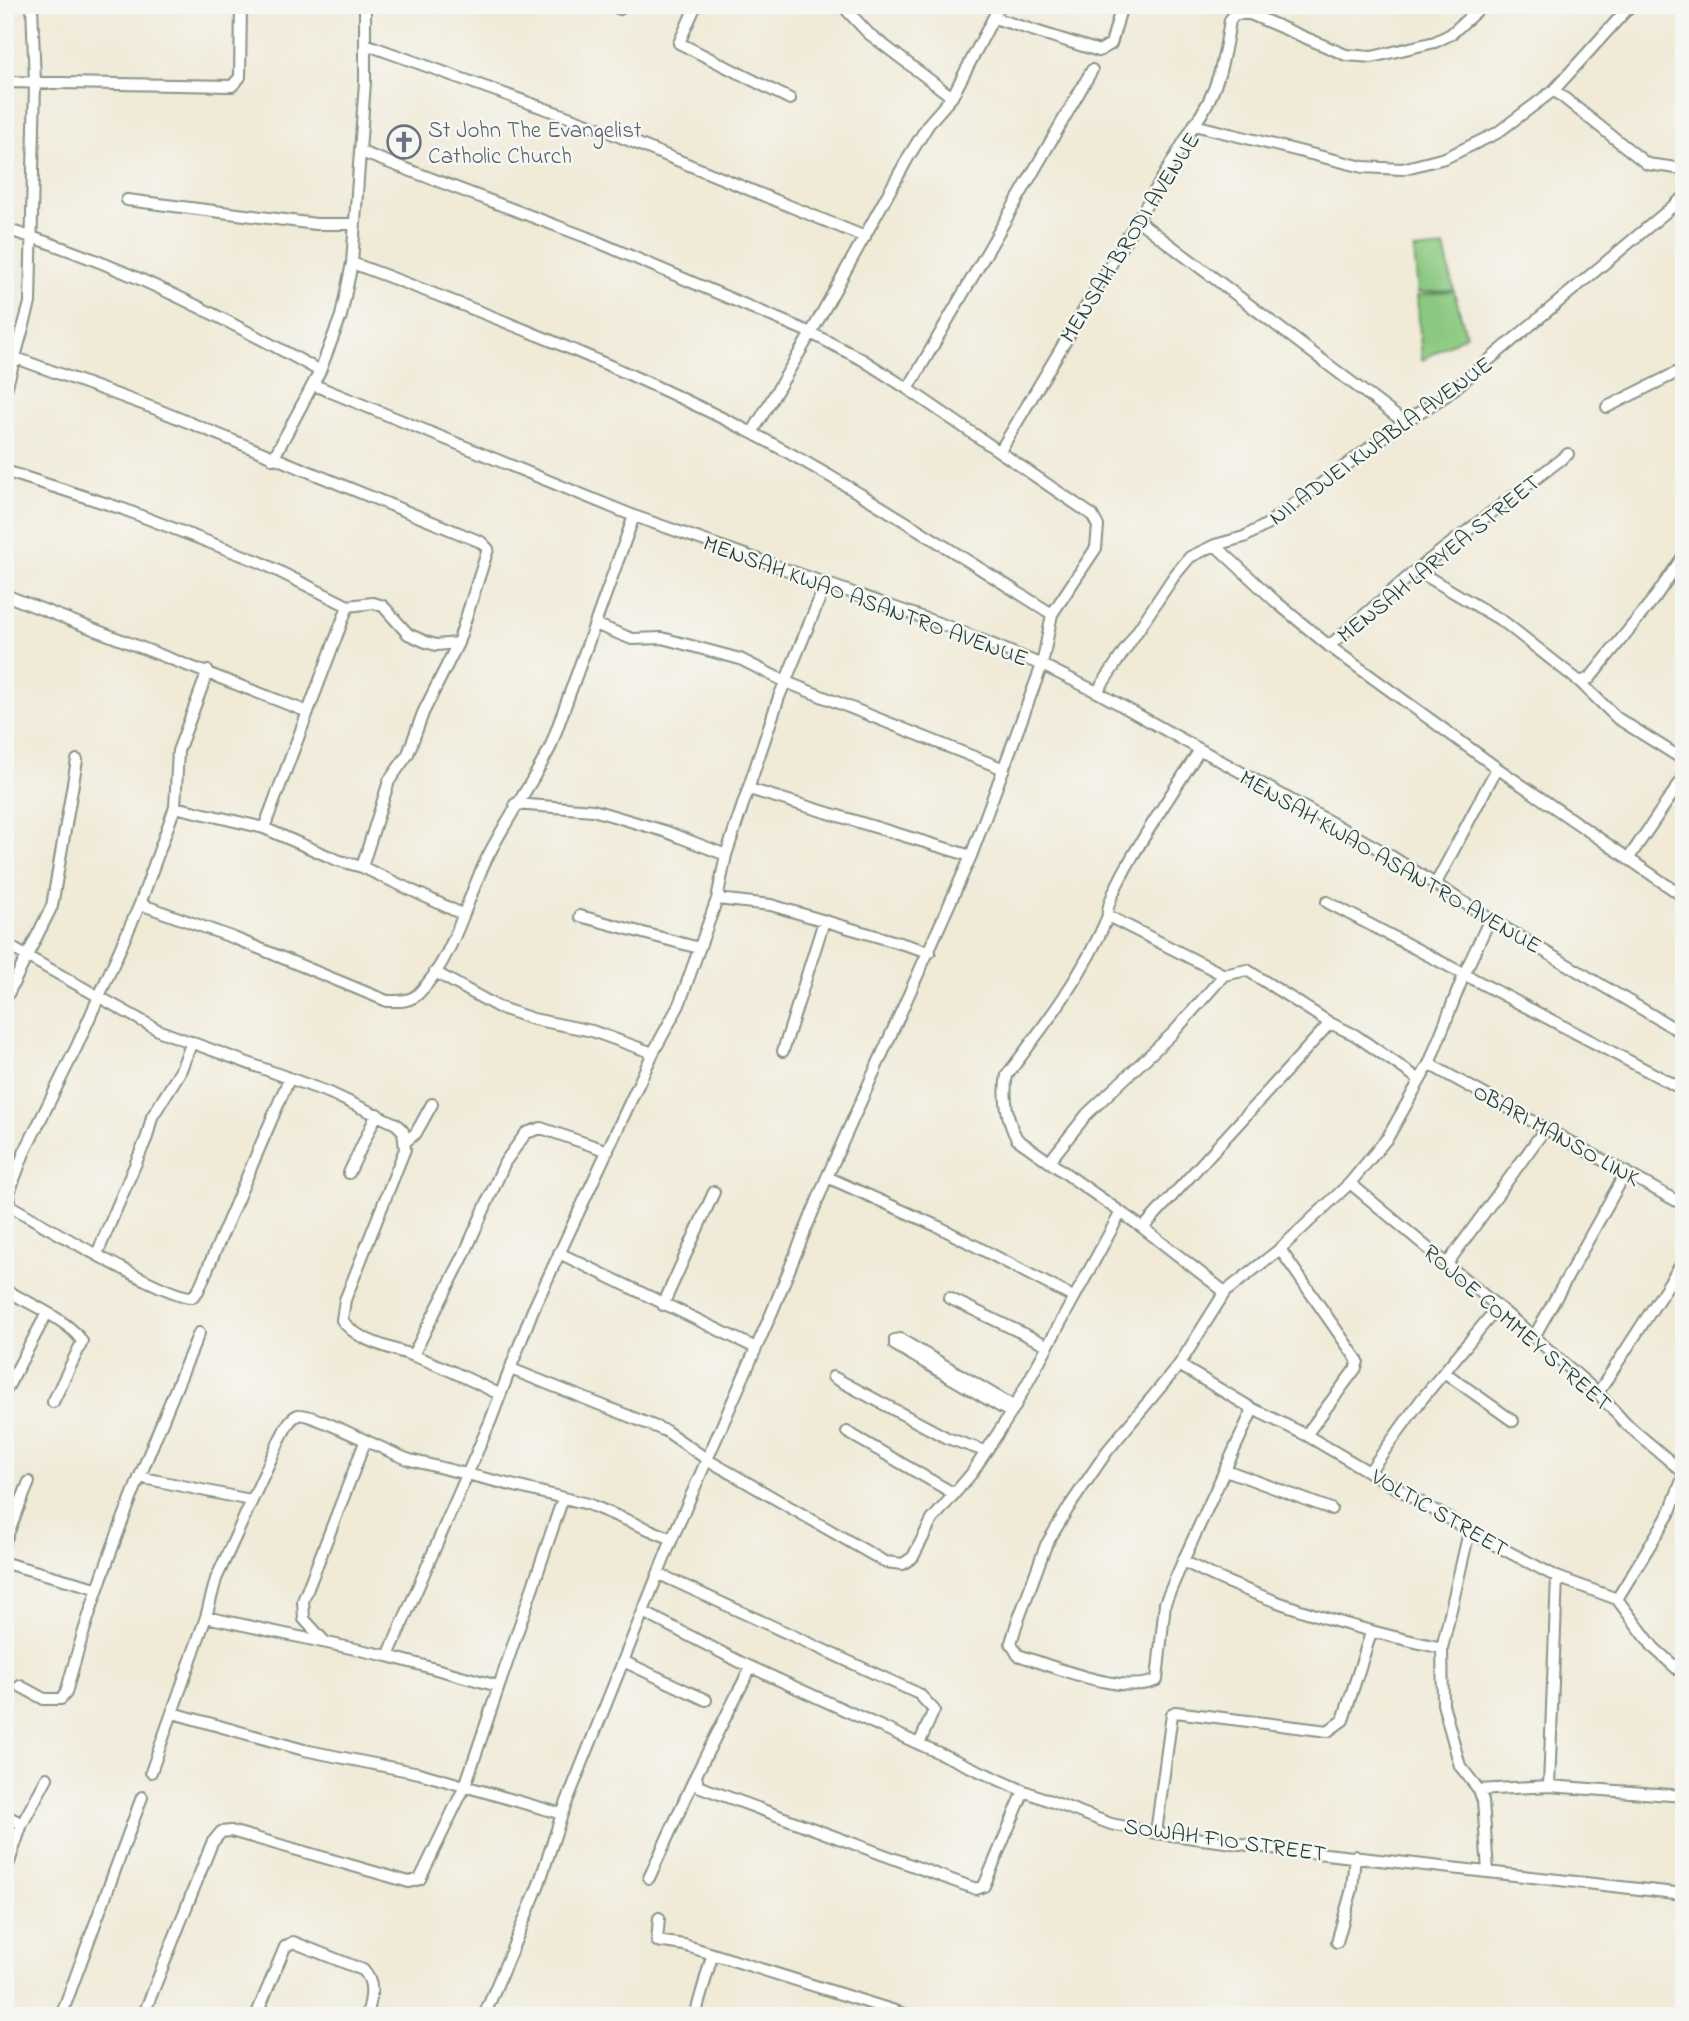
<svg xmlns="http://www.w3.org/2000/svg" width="1689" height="2021" font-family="'Indie Flower',sans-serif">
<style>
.grass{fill:#8bc980;stroke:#55835a;stroke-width:2}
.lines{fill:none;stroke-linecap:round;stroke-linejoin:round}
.street-casing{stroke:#889486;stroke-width:14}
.street{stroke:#fff;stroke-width:10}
.labels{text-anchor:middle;stroke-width:5;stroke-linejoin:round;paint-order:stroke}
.worship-label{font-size:23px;fill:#5b616d;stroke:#f6f6f2;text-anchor:start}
.street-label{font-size:23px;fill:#1f3d34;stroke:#f6f6f2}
</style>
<rect width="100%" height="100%" fill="#f6f6f2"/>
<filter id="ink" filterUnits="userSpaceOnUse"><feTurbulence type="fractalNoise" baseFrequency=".0143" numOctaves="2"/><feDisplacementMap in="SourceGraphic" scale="14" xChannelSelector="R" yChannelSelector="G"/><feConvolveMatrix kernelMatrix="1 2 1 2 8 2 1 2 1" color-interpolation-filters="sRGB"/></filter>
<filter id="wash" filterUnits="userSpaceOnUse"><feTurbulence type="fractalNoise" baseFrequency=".00686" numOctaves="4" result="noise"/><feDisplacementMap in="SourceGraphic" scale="28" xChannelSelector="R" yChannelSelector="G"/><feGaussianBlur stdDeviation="1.57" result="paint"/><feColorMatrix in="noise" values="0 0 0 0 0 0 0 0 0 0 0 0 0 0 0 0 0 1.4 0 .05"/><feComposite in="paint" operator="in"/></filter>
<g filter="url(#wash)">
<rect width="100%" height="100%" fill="#f0ead7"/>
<!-- grass -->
<path class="grass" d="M1444 247 1454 290 1418 293 1414 250Z
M1454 291 1466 335 1422 360 1417 296Z"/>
</g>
<g filter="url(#ink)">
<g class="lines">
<defs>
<path id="street" d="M612 5 620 9
M696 5 679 43 790 99
M842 5 868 33 952 97
M994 18 1099 51 1111 44 1122 5
M365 44 599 128 865 237
M5 82 232 86 240 77 241 5
M1554 90 1647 164 1684 169
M1194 125C1218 93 1224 59 1230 20L1235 14H1250L1346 55 1372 57 1435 42 1451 34 1483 5
M361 152 586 237 811 333 863 360 908 389 1092 515 1098 526 1096 548 1052 614 1042 665 971 856 827 1177 772 1312 672 1539 562 1814 538 1887 484 2016
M127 200 316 224H354
M1136 219 1404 422
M5 229C116 261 220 316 320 371
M352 263C487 313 623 367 752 433 855 487 953 552 1052 614
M5 354 156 409 481 542 488 549 458 643 423 713 408 754 389 781 362 867
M314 385 634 516 947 626 1042 665 1097 692 1386 853 1490 919 1684 1034
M908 389 1092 70
M5 393 30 303 35 83 32 5
M1607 407 1684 369
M752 433 811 333 909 156 930 122 952 97 1000 5
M1000 451 1194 125 1363 167 1402 169 1445 158 1497 133 1554 90 1631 5
M273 459 320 371 341 316 352 263 365 82V5
M5 471 123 509 260 562 348 606 373 603 383 606 408 634 426 642 436 645 458 643
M1215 545 1275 601 1329 646 1416 570 1568 454
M1416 570 1504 622 1580 682 1590 678 1656 596 1684 555
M5 595 308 712
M595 624 632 639 662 638 740 659 786 682 1004 769
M1329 646 1497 768 1684 897
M208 671 178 751 175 807 140 904 77 1046 24 1153 9 1193V1205C38 1222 167 1298 192 1297L198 1291 289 1079
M1580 682 1617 718 1684 760
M1097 692 1174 576 1190 557 1215 545 1244 537 1266 525 1404 422 1447 395 1684 197
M1199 751C1184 776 1101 895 1108 916L1224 975 1247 970 1330 1023
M749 789 971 856
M515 804 593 810 664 831 726 855
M175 807 264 828 337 860 362 867 462 914
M264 828 348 606
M1628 859 1684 777
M1435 885 1497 768
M717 899 771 905 930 952
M1327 902 1684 1090
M140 904 234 938 387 1001C398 1001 410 1002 418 994 453 960 465 903 486 860 505 821 530 787 550 748L634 516
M580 916 699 948
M1108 916C1084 974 1045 1025 1007 1075 1003 1096 1007 1121 1017 1139L1143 1228 1225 1292
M5 944 160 1031 330 1093 396 1124 403 1131 405 1149 345 1300 342 1320C358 1342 390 1347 414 1356 443 1366 471 1380 499 1394
M435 972 498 1007 533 1019 592 1031 653 1053
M5 1000 52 906 77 760
M783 1051 824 921
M1429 1064 1684 1205
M406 1141 416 1133 432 1104
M1049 1162 1087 1114 1173 1033 1224 975
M349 1173 377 1114
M827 1177 939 1227 1073 1297
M1350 1183 1534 1337 1598 1393 1625 1423 1684 1473
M1143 1228 1330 1023 1355 1035 1420 1080
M1280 1249 1358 1361 1356 1368 1306 1435
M559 1253 756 1348
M97 1254 147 1137 152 1117 180 1072 192 1042
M1447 1264 1545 1129
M5 1290C25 1301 72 1322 82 1342L53 1402
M949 1298 1047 1345
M663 1305 714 1192
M1534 1337 1626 1172
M413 1355 464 1255 505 1162 526 1133 541 1128 608 1151
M1179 1365 1253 1409 1306 1435 1482 1538 1557 1577 1617 1599 1654 1648 1684 1675
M511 1369 666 1431 708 1460 885 1562 903 1564 913 1557 932 1520 972 1473 1011 1413 1120 1214
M1444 1372 1513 1421
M833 1377 947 1438 985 1451
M5 1392 47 1313
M1598 1393 1684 1260
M1253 1409 1183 1561C1263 1603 1354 1629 1442 1648L1469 1532
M1011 1413 895 1345V1340L900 1339 1015 1407
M847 1432 953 1493
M1226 1470 1331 1509
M1369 1472 1421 1400 1497 1308
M139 1477 250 1500
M5 1541 29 1482
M1183 1561 1165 1603 1157 1680C1123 1696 1052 1666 1018 1655L1011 1643 1016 1626 1046 1545 1069 1507 1108 1450 1179 1365 1225 1292 1280 1249 1350 1183 1388 1137 1429 1064 1465 972 1490 919
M5 1563 96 1588
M659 1574 919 1694 934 1710 919 1744
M1617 1599 1669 1514 1684 1475
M643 1612 742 1663 919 1744 1024 1791 1111 1824 1156 1833 1272 1848 1684 1894
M206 1617 388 1656
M325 1642 304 1619 303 1601 365 1442
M1442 1648 1443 1704 1460 1766 1479 1790 1483 1801 1488 1871
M623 1661 706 1700
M20 1686 44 1699H61L66 1693C99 1568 150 1451 199 1333
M498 1686 388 1656 490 1422 532 1312 653 1053 679 1005 717 899 726 855 779 697 826 583
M173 1713 304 1750 419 1773 562 1814
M151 1772 206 1617 216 1579 281 1437C286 1428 289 1419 298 1415 309 1411 391 1454 410 1460L588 1504 672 1539
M696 1775 698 1786 976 1889 984 1886 1024 1791
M1549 1786 1557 1577
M1479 1790 1549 1786 1684 1796
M5 1815 22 1824 5 1874
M22 1824 47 1778
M1156 1833 1172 1714 1175 1712 1328 1731 1343 1720 1371 1633
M649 1878 696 1775 751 1667
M659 1918 657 1941 684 1945 911 2016
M1337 1942 1352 1889 1355 1856
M61 2016 142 1797
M143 2016 212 1843 221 1832 231 1831 409 1882 420 1879 465 1786 563 1498
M256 2016 285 1947 293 1942 363 1970C376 1983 371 2000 367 2016
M695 2016 712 1956"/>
</defs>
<!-- street casing -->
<use href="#street" class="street-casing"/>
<!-- street -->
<use href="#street" class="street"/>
</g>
</g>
<!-- icons -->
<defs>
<symbol id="church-ring" viewBox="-11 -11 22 22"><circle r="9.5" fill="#f6f6f2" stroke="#6b7280" stroke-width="1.5"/><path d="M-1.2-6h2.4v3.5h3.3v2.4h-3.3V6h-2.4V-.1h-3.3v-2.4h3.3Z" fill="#6b7280"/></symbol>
</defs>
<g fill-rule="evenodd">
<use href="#church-ring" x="385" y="123" width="38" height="38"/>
</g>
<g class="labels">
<!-- worship labels -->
<g class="worship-label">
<text x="428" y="137">St John The Evangelist<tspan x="428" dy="26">Catholic Church</tspan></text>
</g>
<!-- street labels -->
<g class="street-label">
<text transform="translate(1129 237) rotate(-58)" y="8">MENSAH BRODI AVENUE</text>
<text transform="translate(1380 440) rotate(-36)" y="8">NII ADJEI KWABLA AVENUE</text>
<text transform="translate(1438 558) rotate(-39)" y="8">MENSAH LARYEA STREET</text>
<text transform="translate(866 600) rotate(20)" y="8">MENSAH KWAO ASANTRO AVENUE</text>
<text transform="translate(1391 861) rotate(30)" y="8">MENSAH KWAO ASANTRO AVENUE</text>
<text transform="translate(1557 1134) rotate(29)" y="8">OBARI MANSO LINK</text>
<text transform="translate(1518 1327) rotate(41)" y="8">ROJOE COMMEY STREET</text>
<text transform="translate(1440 1512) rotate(30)" y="8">VOLTIC STREET</text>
<text transform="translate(1225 1839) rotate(8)" y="8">SOWAH FIO STREET</text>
</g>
</g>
<!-- margin -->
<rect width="1689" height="2021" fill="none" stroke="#f6f6f2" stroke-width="28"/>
</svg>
